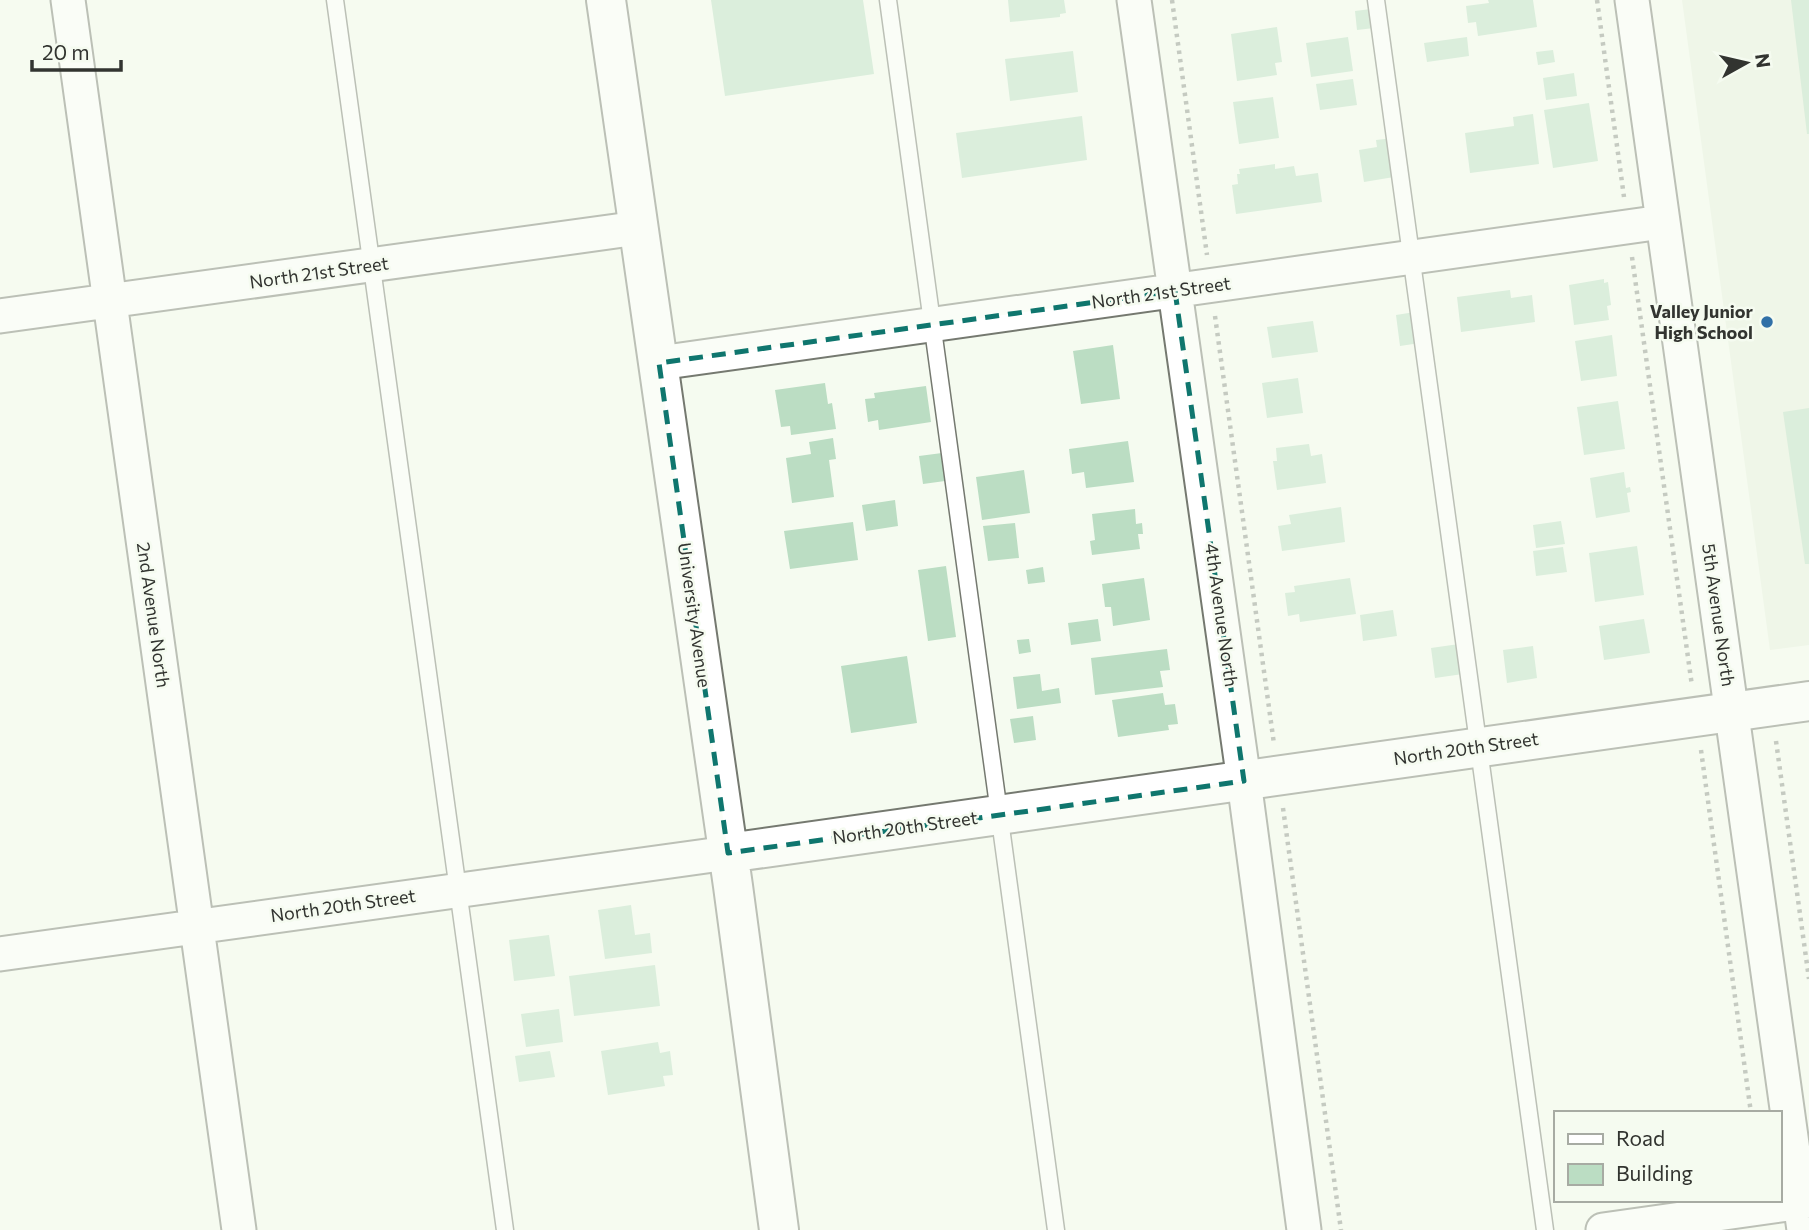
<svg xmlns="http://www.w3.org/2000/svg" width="1809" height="1230" font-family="Commissioner,sans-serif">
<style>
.built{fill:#e7efdd}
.building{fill:#bbddc3}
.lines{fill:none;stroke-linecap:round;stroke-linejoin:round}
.service-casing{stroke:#757970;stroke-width:19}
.minor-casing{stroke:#757970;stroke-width:37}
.tertiary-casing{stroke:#757970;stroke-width:42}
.path{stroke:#8b8f88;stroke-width:4.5;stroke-dasharray:3.5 5;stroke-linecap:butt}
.service{stroke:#fff;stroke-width:16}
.minor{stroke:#fff;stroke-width:33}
.tertiary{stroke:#fff;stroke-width:38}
.marked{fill:none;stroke:#0f766e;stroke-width:5;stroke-dasharray:14 9;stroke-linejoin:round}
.poi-dot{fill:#3170a7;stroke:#f5fbf0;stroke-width:2.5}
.labels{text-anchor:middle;stroke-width:5;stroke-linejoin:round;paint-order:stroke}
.street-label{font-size:18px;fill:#323430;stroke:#f5fbf0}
.poi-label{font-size:18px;font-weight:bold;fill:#323430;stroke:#f5fbf0;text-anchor:end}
</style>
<rect width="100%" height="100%" fill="#f5fbf0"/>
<!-- built -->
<path class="built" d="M1682 0H1809V645L1770 650Z"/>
<!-- building -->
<path class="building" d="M711 0H863L874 74 725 96Z
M1008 0H1064L1066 13 1060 14V17L1010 22Z
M1488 0H1533L1537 27 1478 36 1476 22 1468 23 1466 6 1489 3Z
M1791 0H1809V134H1807Z
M1371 9 1374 28 1357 30 1355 11Z
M1277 27 1282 62 1275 63 1277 75 1237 81 1231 34Z
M1348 37 1353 71 1311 77 1306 43Z
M1467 37 1469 56 1427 62 1424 43Z
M1553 50 1555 62 1538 65 1536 52Z
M1073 51 1078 92 1010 101 1005 59Z
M1574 73 1577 96 1546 100 1543 78Z
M1353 79 1357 105 1320 110 1316 84Z
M1273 97 1279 138 1239 144 1233 102Z
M1589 103 1598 161 1553 168 1544 110Z
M1533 114 1539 164 1470 173 1465 133 1514 126 1513 117Z
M1082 116 1087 160 962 178 956 133Z
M1394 138 1400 176 1364 182 1359 150 1377 147 1376 140Z
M1275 164V169L1294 166 1296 176 1318 173 1322 202 1236 214 1232 185 1238 184 1237 174H1240L1239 169Z
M1604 279V283L1608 282 1611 305 1607 306 1609 320 1574 325 1569 285Z
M1510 290 1511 298 1532 295 1535 322 1461 332 1457 297Z
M1415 312 1420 343 1400 346 1396 315Z
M1313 321 1318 352 1272 358 1267 327Z
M1612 335 1617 376 1581 381 1575 341Z
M1113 345 1120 399 1081 404 1073 351Z
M1298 378 1303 413 1267 418 1262 383Z
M825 383 828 404 832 403 836 429 791 435 790 426 781 427 775 390Z
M926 386 931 422 879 430 878 420 868 422 865 399 875 398 874 393Z
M1618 401 1625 449 1584 455 1577 407Z
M1809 408V564H1805L1783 412Z
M833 438 836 459 829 460 834 497 792 503 786 458 811 454 809 442Z
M1128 441 1134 482 1086 488 1084 472 1072 474 1069 449Z
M1309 444 1311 456 1322 454 1326 483 1277 490 1273 461H1277L1276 448Z
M942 453 945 481 923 484 919 456Z
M1024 470 1030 513 982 520 976 477Z
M1624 472 1626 488 1630 487 1631 492 1627 493 1630 512 1596 518 1590 478Z
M895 500 898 526 866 531 862 505Z
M1341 507 1345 542 1282 551 1278 526 1291 524 1289 515Z
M1135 509 1136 524 1142 523 1143 534H1138L1140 549 1092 555 1090 541 1095 540 1092 514Z
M1561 521 1565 544 1536 548 1533 525Z
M853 522 858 560 790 569 784 531Z
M1015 523 1019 558 988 561 983 526Z
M1637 546 1644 595 1595 602 1589 553Z
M1563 547 1567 572 1536 576 1533 551Z
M946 566 956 637 928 641 918 570Z
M1043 567 1045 582 1028 584 1026 570Z
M1144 578 1150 620 1113 626 1111 607H1105L1102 584Z
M1350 578 1356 614 1300 622 1299 614 1288 616 1285 593 1295 592 1294 586Z
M1393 610 1397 636 1363 641 1360 615Z
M1098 619 1101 641 1071 645 1068 623Z
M1644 619 1650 653 1604 660 1599 626Z
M1029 639 1031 652 1019 654 1017 640Z
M1459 644 1463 674 1435 678 1431 648Z
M1533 646 1537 678 1507 683 1503 650Z
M1167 649 1170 670 1160 671 1163 687 1095 695 1091 658Z
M907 656 917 723 851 733 841 666Z
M1040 674 1042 691 1059 688 1061 703 1017 709 1013 677Z
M1163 693 1165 705 1175 704 1178 724 1168 725 1169 730 1118 737 1112 700Z
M1033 716 1036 740 1014 743 1010 719Z
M631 905 635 935 650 933 652 953 605 959 598 910Z
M549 935 555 976 514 981 509 940Z
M655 965 660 1006 574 1016 569 976Z
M559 1009 563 1042 526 1047 521 1014Z
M658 1042 660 1053 670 1051 673 1075 663 1076 665 1086 608 1095 601 1051Z
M550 1051 555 1077 519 1082 515 1056Z"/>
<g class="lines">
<defs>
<path id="service" d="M335 0 505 1230
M888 0 1056 1230
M1376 0 1545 1230"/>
<path id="minor" d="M68 0 239 1230
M1134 0 1244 781 1304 1230
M1632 0 1804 1230
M0 316 638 228
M659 363 1662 222
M0 954 728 853
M1603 1230 1809 1201"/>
<path id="tertiary" d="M606 0 733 886 779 1230
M728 853 1809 701"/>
</defs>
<!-- service casing -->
<use href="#service" class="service-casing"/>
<!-- minor casing -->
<use href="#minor" class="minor-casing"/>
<!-- tertiary casing -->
<use href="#tertiary" class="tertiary-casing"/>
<!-- path -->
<path class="path" d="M1172 0 1207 255
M1597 0 1624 197
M1632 257 1692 686
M1215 316 1274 744
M1776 741 1809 979
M1701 750 1751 1113
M1283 808 1341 1230"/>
<!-- service -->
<use href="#service" class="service"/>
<!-- minor -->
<use href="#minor" class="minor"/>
<!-- tertiary -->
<use href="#tertiary" class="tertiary"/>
</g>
<!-- marked area -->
<path d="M0 0H1809V1230H0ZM1175 291 1244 781 728 853 659 363Z" fill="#f5fbf0" fill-opacity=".55" fill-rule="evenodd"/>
<path class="marked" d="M1175 291 1244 781 728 853 659 363Z"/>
<!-- markers -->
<circle class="poi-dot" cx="1767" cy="322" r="7"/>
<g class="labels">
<!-- street labels -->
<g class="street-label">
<text transform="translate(319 273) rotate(-8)" y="6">North 21st Street</text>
<text transform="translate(1161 293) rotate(-8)" y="6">North 21st Street</text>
<text transform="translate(153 615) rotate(82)" y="6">2nd Avenue North</text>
<text transform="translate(694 615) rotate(82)" y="6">University Avenue</text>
<text transform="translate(1221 615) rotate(82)" y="6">4th Avenue North</text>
<text transform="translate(1718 615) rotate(82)" y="6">5th Avenue North</text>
<text transform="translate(1466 749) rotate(-8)" y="6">North 20th Street</text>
<text transform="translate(905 828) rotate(-8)" y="6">North 20th Street</text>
<text transform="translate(343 906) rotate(-8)" y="6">North 20th Street</text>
</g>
<!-- poi labels -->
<g class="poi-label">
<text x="1753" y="318">Valley Junior<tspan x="1753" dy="21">High School</tspan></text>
</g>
</g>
<!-- legend -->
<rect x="1554" y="1111" width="228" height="91" fill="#f5fbf0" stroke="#a7aba3" stroke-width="2"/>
<rect x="1568" y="1134" width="35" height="10" fill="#ffffff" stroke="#a7aba3" stroke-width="2"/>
<text x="1616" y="1146" font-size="21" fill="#323430">Road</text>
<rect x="1568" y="1164" width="35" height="21" fill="#bbddc3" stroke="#a7aba3" stroke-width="2"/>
<text x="1616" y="1181" font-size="21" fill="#323430">Building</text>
<!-- north arrow -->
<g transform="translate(1746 63) rotate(82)" stroke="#f5fbf0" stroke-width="5" paint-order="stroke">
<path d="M0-5L12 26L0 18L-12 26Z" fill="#323430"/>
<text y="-10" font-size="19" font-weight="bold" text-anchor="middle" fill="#323430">N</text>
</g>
<!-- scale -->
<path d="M32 60v10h89v-10" fill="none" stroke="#323430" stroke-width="3.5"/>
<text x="42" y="60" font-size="21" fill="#323430" stroke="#f5fbf0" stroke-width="5" paint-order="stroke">20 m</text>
</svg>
